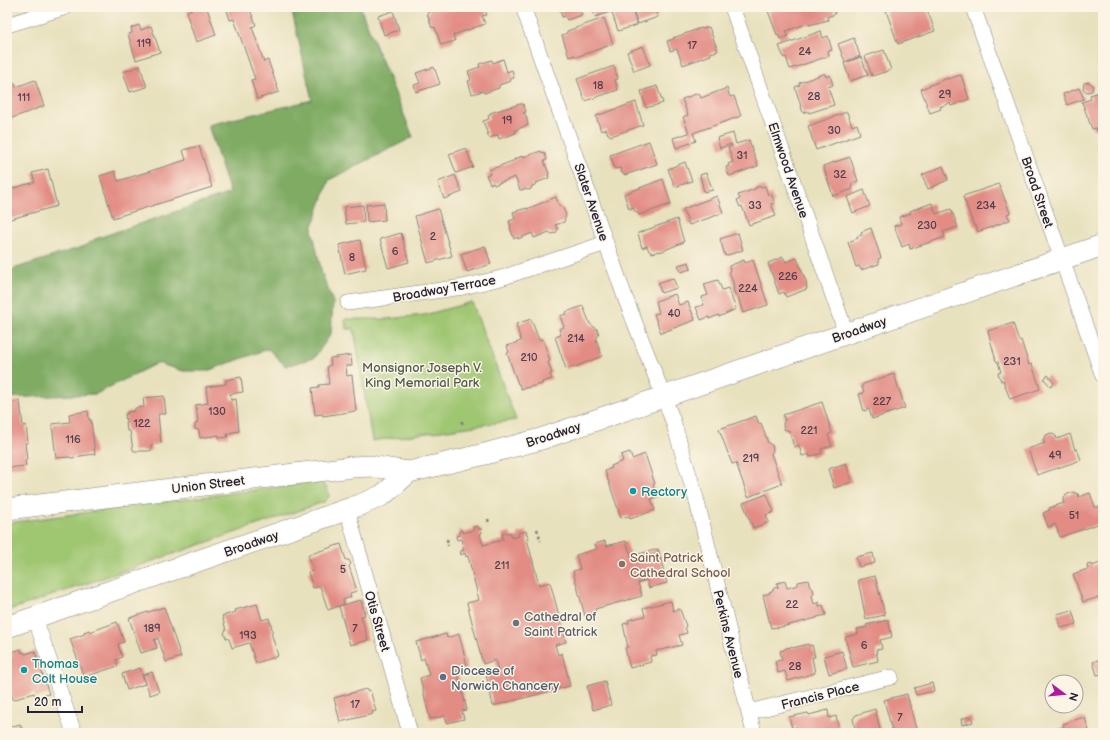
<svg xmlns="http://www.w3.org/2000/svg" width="1110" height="740" font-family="'Balsamiq Sans',sans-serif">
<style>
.green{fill:#9fc671;stroke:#607456}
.forest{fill:#7fab63;stroke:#50664f}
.building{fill:#e28c84}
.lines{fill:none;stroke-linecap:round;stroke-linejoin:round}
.street-casing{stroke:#85827c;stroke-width:16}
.secondary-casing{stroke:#85827c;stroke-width:22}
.path{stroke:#85827c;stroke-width:2.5;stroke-dasharray:3 3;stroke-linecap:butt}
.street{stroke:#fff;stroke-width:15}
.secondary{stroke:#fff;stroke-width:21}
.culture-dot{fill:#0f9aa8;stroke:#fcf5e5;stroke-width:1.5}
.education-dot{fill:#8d6e63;stroke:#fcf5e5;stroke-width:1.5}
.worship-dot{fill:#6b7280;stroke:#fcf5e5;stroke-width:1.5}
.service-dot{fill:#5c6f8a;stroke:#fcf5e5;stroke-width:1.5}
.labels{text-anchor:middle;stroke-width:3;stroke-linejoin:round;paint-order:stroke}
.number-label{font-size:11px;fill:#523c4d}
.street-label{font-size:13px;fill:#22223b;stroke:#fcf5e5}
.park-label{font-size:13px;fill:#4e5b4e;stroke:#fcf5e5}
.culture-label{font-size:13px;fill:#0d838f;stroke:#fcf5e5;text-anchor:start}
.education-label{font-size:13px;fill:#785e54;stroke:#fcf5e5;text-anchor:start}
.worship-label{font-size:13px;fill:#5b616d;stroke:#fcf5e5;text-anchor:start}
.service-label{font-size:13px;fill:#4e5e75;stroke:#fcf5e5;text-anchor:start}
</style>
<rect width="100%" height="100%" fill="#fcf5e5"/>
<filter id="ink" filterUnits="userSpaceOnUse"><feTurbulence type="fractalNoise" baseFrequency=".025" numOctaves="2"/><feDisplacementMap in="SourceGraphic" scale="8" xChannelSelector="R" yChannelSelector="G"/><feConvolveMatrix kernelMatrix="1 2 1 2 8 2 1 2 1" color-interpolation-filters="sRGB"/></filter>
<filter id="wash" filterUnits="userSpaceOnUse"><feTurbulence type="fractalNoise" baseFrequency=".012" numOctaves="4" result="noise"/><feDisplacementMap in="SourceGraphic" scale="16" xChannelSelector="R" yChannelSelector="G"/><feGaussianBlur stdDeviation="0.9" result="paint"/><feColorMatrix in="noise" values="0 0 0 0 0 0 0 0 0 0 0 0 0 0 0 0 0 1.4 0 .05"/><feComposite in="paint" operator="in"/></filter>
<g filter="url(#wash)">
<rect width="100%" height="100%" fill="#e8e1be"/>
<!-- green -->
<path class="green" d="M472 302 516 420 372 441 354 329H346L345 319H386L424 315Z
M315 482C324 482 329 488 329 497L324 502 7 611V523Z"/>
<!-- forest -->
<path class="forest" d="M291 7H360L413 137 329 180 312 229 322 274 333 302 331 334 314 358 285 366 268 349 207 371H183L157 363 96 394 7 398V271L85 246 95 239 230 193 208 125 312 100Z"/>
<g id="blocks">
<!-- building -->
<path class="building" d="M197 7 207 8 216 35 196 42 187 15 188 14 187 11Z
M226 7H249L256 25 252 27 264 62 268 60 279 92 257 99 251 80 255 79 234 19 230 20Z
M435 7H484L487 15 482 16 485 24 453 35 455 41 441 45 435 27 432 28 427 13 429 12 428 9Z
M559 7H583L584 9 580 10 582 15 567 20 565 16 562 17Z
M591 7H612L614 11 595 17Z
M629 7H631L637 25 618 31 612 13Z
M632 7H654L658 17 638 24Z
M781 7H834L835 14 827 17 828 20 809 25V23L786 31 788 36 780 39 778 34 777 35 768 11Z
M898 7H926L935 31 898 44 886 11Z
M393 11 399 30 384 35 378 16Z
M604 18 613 44 576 57 575 55 569 57 562 35 567 33V31Z
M139 25 141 30 151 26 160 52 136 60 128 34 132 33 131 28Z
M709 27 718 51 710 53 711 55 683 65 677 49 670 51 667 41 674 39 673 38 701 28 702 29Z
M821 31 823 38 828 36 832 50 828 51 829 56 790 69 786 57 784 58 779 46Z
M854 38 860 56 845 62 838 44Z
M643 46 650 65 634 71 627 52Z
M884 50 891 70 872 76 865 56Z
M861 57 868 75 850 81 844 63Z
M503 59 507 72 512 70 514 78 510 79 511 81 499 85V88L484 93 483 91 472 94 468 81 471 80 468 71 480 67 479 64 492 60 493 63Z
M140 66 147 87 130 92 123 72Z
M614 66 618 79 615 80 618 90 585 101 577 79Z
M434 67 440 84 416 92 414 85 420 83 416 73Z
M823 74H825L826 77 830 75 833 85 828 87 834 105 809 113 808 111 803 113 795 87 800 85 799 83Z
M961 75 969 99 951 106 950 103 940 107 941 109 930 113 921 89 948 78V79Z
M35 80 44 106 7 120V86L15 83 16 87Z
M1089 82 1093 85 1092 91 1087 92 1083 89 1084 83Z
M657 86 663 103 646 108 641 91Z
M727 88 730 97 734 96 741 116 693 133 696 141 676 148 673 138 689 133 683 117 688 115 682 99 699 93 701 98Z
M1079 88 1084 99 1067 105 1063 94Z
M1103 91V147L1096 128 1092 129 1082 102 1091 99 1090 95Z
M636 102 643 125 611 136 608 134 606 129 601 131 596 116Z
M520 104H523L526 112 523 113 526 115 528 125 515 130 516 133 499 139 498 135 489 138 483 121 489 119 488 116 490 115V113Z
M847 112 852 126 857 124 860 134 816 150 808 126Z
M733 133 736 144 749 140 758 166 729 176 726 167 729 166 728 164 733 162 728 147 732 146 731 144 720 148 717 138Z
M649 141 657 164 625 175 622 173 620 168 615 169 610 155Z
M199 146 212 187 113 218 100 176 115 171 118 181 186 160 183 150Z
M466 148 473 167 456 173 449 154Z
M541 151 542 153 544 152 547 160 544 161 549 174 548 175 549 178 536 183 537 184 532 186 531 189 528 190 525 189 520 190 515 177 494 185 493 183 490 184 486 175 490 174 489 170 510 162 515 160 514 159 523 156V157Z
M850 157 858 181 851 184 853 189 833 196 823 166Z
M685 162 692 181 675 187 668 169Z
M943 166 948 180 928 189 922 175Z
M48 169 57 206 7 220V190L35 182 32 173Z
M706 173 713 190 704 192 700 175Z
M455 175 462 192 444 199 438 182Z
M663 179 671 204 639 215 638 213 635 212 633 207 629 209 624 194Z
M999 184 1010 213 1007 214 1010 220 978 232 976 226H974L963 196Z
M761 186V187L765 186 768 195 771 194 775 203 771 204 776 216 749 225 742 206 740 207 737 200 740 199 738 195 755 189V188Z
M864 190 870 206 853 213 847 197Z
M717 196 723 213 689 225 683 209Z
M556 197 558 204 563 208 566 215 564 222 555 225 558 229 556 233 552 234 549 232 534 238 532 233 518 239V237L514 239 510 227H511L509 221 515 219 513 212 527 208V209Z
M384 203 385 220 367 222 366 205Z
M932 203 936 214 951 209 958 227 943 232 945 237 910 249 909 244 902 247 894 226 901 224 899 217 911 213 910 211Z
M363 205 364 222 346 224 344 207Z
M438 209 452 256 428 263 415 216Z
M677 219 684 242 660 252V251L652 253 649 251 647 246 642 248 638 233Z
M871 228 881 258 878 259 879 264 861 270 859 266 856 267 848 242 858 238 857 236 862 235 861 232Z
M401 233 409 262 388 268 380 239Z
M738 233 743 250 725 256 720 239Z
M360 240 366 269 345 274 339 245Z
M485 246 491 264 467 272 461 254Z
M783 257 786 262 797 258 807 284H806L807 289 786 297 784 292 779 294 768 263Z
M744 260 745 263 753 260 768 305 743 313 738 297 735 294 733 289 734 286 729 271 730 270 729 266Z
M689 262 691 269 681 272 678 265Z
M673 278 677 288 661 293 658 283Z
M718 280 722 290 728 288 736 309 719 317V315L709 319V317L701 320 696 307 704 305 702 297 708 295 704 284Z
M675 294 679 305 688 302 695 320 661 333 654 314 659 313 656 301Z
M583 306 590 324 597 329 599 334 596 339 602 356 575 367V366L566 369 555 337 561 335 559 329 564 327 560 316 566 314V312Z
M531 319 539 340 543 339 550 361 548 362 552 373 550 374 552 379 542 382V384L521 389 519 384H518L507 353 509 352 507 346 521 341 516 324Z
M1013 323 1019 341 1021 340 1029 365 1032 364 1040 389 1010 399 1003 380 1001 381 998 373 1001 372 998 362 996 361 988 331Z
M351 355 352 366H346L347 376 352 375 356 411 323 416 322 414 315 415 312 388 319 387V385L329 384 327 366 331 365 330 358Z
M894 374 905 408 872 419 869 409 864 411 859 394 864 393 862 386 863 384Z
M1048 375 1054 383 1051 387 1044 379Z
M241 377 243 392 230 394 231 400 236 399 239 431 229 433V434H227L228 437 219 438V435L200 438 199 430 195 429V424L198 422 196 405 208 403 206 387 226 384V380Z
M164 396 166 414H158L161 443 151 445 152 450 148 451H134L133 450 130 431H127L125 414H127V412L135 411V408L144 407 143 398Z
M20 401 23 426 26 425 28 443H25L27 460H25L26 466 7 468V427H11L10 420H7V403Z
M822 402 832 433 828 435 832 446 821 449 822 453 810 457 809 454 802 456 799 445 794 447 789 431 784 429 783 424 785 420 783 415Z
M88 411 89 420H91L95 454 80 456V457L71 458 70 457 56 458 52 424 70 422 69 414Z
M756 416 759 424 761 423 768 443 772 445 773 450 771 454 782 484 748 497 736 463 732 464 719 429Z
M1051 433 1056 436 1057 439 1070 434 1075 450 1077 449 1081 460 1037 475 1028 449 1045 443 1043 440 1046 435Z
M630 452 632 459 645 454 655 484 653 485 657 497 651 499 655 510 630 519 629 516 621 518 605 471 612 468 611 466 623 461 621 455Z
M846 463 852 482 834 488 828 469Z
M1073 492 1078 494 1079 497 1090 493 1095 507H1100L1103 512V518L1100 521 1101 523 1060 537 1055 524 1048 527 1043 513 1050 510 1049 508 1064 503 1063 500 1066 495Z
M767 494 774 512 766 515 769 522 753 528 743 503Z
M478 526 479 529H481L482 533 480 534 483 545 503 540 502 534 510 532 512 538 519 536 518 533 526 531 529 539H527L539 585 550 582 566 642 555 645 558 655 562 653 570 686 493 706 486 674 498 670 495 660 483 664 467 603 479 600 468 556 466 557 465 553 461 555 460 551 464 550 461 539 457 540 456 536 460 535 459 531 462 530 463 533 474 530 473 527Z
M605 541 606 546 626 541 631 556 658 549 667 583 649 588 647 580 638 583 642 596 595 609 596 613 585 616 573 571 580 569 576 555 597 549 595 544Z
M341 544 346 560H349L351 564 349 566 357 591 350 593 351 597 343 600 344 604 328 610 320 586 313 588 308 572 314 570 308 555Z
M873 553 875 563 859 567 856 557Z
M1103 562V596L1083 602 1073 574 1088 569 1087 565 1092 564V566Z
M875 576 885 615 866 619 858 580Z
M808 580 810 587 813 589 814 593 812 596 814 604 819 602V606L823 605 826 615 817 617V618L777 628V627L771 628 763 595 770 593 769 592 772 591 774 588 777 587 778 589 777 583 785 581 787 588 798 585V582Z
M361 600 365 615 361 616 368 640 350 645 339 606Z
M671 601 673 611 680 609 686 626 685 627 687 633 679 635 682 645 656 651 657 655 650 656 651 662 630 668 625 648 628 647 623 624 629 623 628 620 645 616 643 608Z
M257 604 262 620 269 618 273 632H271L278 656 256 663 249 643 232 648 229 639 226 638 224 633 226 630 222 616 236 612 235 610Z
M164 607 181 657 166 662 158 638 154 640 157 648 141 653 129 618Z
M1072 610 1076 624 1061 628 1057 614Z
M888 620 892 637 880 640 882 649 876 650 878 661 853 667 845 637 858 634 857 629 867 627 866 625Z
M117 622 124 642 118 644 122 657 116 660 118 666 84 677 70 639 85 634 84 632 89 630 90 632Z
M446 634 447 638 459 634 468 669 457 671 467 710 462 711 464 719 447 723 445 716 430 719 420 678 429 675 424 658 421 660 416 642Z
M808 644 809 646 812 645 815 657H812L815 673 788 681 785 671 778 673 775 661 782 660 780 651 784 650 786 648 791 647 793 648Z
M21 649 22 653 24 652 25 654 35 651 49 694 36 698 34 693 13 700 7 680V660L11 659 10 657 13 656 11 652Z
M842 651 847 669 829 674 824 656Z
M1103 658V674L1097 675 1093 662Z
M140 668 145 684 127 690 122 674Z
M152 672 159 692 150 695 143 675Z
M605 681 611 705 593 710 587 686Z
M932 683 934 691 916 695 914 688Z
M366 689 367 691 370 690 376 711 372 712 373 714 340 722 334 698Z
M907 694 917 733H893L884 700Z
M875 709 881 733H856L853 719 856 715Z
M828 710 829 718 836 716 840 733H799L797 727 792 728 789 717 808 713 809 715Z
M971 716 973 722 962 725 961 719Z
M1081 718H1085L1089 731 1085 732V733H1054L1053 731 1064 727 1063 724Z
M20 724 23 733H7V728Z"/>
</g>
</g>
<g filter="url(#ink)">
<use href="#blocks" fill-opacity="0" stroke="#85827c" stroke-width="1"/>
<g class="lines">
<defs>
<path id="street" d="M523 7 626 300 673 421 696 498 754 733
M732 7 846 333
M973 7 1103 376
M7 25 66 7
M348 303 463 287 501 278 606 243
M347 510 410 733
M35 618 74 733
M749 712 891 677"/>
<path id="secondary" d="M7 509 352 467 371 466 409 472
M7 627 360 505 381 496 390 489 409 472 485 454 541 439 1103 245"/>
</defs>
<!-- street casing -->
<use href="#street" class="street-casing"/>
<!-- secondary casing -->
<use href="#secondary" class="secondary-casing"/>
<!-- path -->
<path class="path" d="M462 421 463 426
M488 519 489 525
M537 529 541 541
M447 539 448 546"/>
<!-- street -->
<use href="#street" class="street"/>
<!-- secondary -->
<use href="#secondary" class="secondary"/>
</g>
</g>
<!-- markers -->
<g class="culture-dot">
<circle cx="633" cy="491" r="4"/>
<circle cx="24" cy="670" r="4"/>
</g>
<circle class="education-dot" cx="622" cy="564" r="4"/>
<circle class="worship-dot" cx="516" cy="623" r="4"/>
<circle class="service-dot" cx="443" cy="677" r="4"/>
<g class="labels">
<!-- number labels -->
<g class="number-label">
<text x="144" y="47">119</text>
<text x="692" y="49">17</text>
<text x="805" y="55">24</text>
<text x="598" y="89">18</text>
<text x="945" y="98">29</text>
<text x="814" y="100">28</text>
<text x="24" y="101">111</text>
<text x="507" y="124">19</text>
<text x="834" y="134">30</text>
<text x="742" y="159">31</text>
<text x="840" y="178">32</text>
<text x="755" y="209">33</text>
<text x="986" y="209">234</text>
<text x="927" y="229">230</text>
<text x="433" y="240">2</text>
<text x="395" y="255">6</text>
<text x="352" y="261">8</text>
<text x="788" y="280">226</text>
<text x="748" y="292">224</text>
<text x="674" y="317">40</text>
<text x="576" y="342">214</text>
<text x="529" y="361">210</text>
<text x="1012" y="365">231</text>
<text x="882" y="405">227</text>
<text x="217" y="415">130</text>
<text x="142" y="427">122</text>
<text x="809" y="434">221</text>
<text x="73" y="443">116</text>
<text x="1055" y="459">49</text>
<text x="751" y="462">219</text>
<text x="1074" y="519">51</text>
<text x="502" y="569">211</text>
<text x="343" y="573">5</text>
<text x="792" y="608">22</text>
<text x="152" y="632">189</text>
<text x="355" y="632">7</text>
<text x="248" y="639">193</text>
<text x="864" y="649">6</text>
<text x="795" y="670">28</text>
<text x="355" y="708">17</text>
<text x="900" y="721">7</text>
</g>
<!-- street labels -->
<g class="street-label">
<text transform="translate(789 170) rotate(71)" y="5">Elmwood Avenue</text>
<text transform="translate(1038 192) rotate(71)" y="5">Broad Street</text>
<text transform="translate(592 202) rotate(71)" y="5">Slater Avenue</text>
<text transform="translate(444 288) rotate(-10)" y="5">Broadway Terrace</text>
<text transform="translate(859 329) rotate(-19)" y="5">Broadway</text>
<text transform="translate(553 434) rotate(-18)" y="5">Broadway</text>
<text transform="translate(208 484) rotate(-7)" y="5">Union Street</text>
<text transform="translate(251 543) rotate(-19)" y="5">Broadway</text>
<text transform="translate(378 621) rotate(74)" y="5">Otis Street</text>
<text transform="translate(729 634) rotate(76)" y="5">Perkins Avenue</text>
<text transform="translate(820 695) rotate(-14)" y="5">Francis Place</text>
</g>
<!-- park labels -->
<g class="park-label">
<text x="422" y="372">Monsignor Joseph V.<tspan x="422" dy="15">King Memorial Park</tspan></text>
</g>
<!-- culture labels -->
<g class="culture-label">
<text x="641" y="496">Rectory</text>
<text x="32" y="668">Thomas<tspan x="32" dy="15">Colt House</tspan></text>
</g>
<!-- education labels -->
<g class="education-label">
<text x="630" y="562">Saint Patrick<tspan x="630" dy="15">Cathedral School</tspan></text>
</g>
<!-- worship labels -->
<g class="worship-label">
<text x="524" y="621">Cathedral of<tspan x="524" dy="15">Saint Patrick</tspan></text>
</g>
<!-- service labels -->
<g class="service-label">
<text x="451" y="675">Diocese of<tspan x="451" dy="15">Norwich Chancery</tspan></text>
</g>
</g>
<!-- margin -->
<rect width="1110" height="740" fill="none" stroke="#fcf5e5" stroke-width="24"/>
<!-- north arrow -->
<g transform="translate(1064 694) rotate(106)"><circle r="19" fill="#fcf5e5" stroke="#a5a1a1"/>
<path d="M0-3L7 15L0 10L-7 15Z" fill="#b5179e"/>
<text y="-6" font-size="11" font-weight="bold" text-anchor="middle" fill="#22223b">N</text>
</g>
<!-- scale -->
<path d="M28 706v6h54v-6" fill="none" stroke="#22223b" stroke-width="2"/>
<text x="34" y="706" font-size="12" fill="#22223b" stroke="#fcf5e5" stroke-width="3" paint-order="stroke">20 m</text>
</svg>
